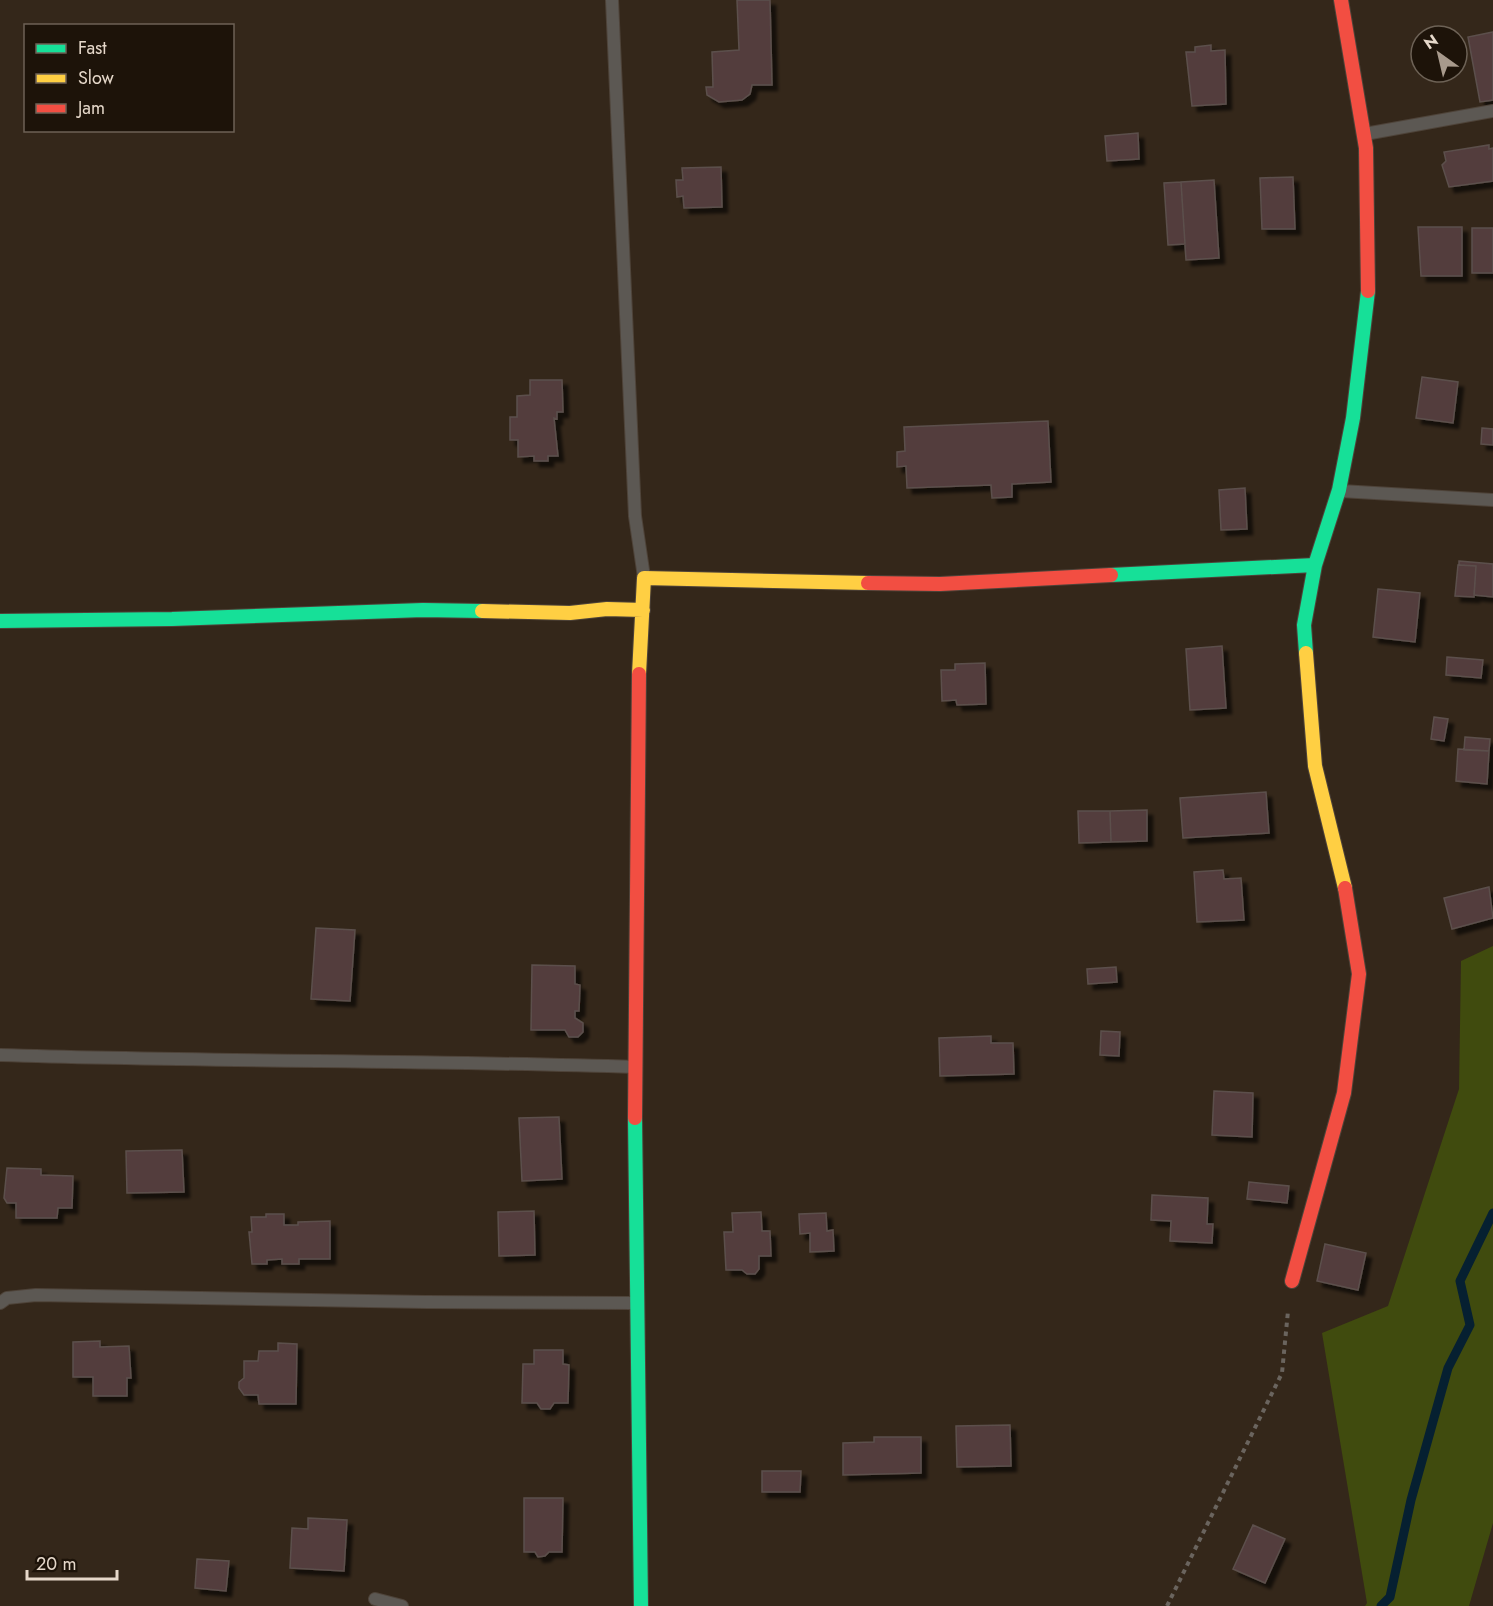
<svg xmlns="http://www.w3.org/2000/svg" width="1493" height="1606" font-family="Jost,sans-serif">
<style>
.green{fill:#404b0e}
.lines{fill:none;stroke-linecap:round;stroke-linejoin:round}
.stream{stroke:#062031;stroke-width:9}
.building{fill:#533c3e;stroke:#5c504c;stroke-width:1.5;filter:url(#shadow)}
.lane-casing{stroke:#4e4339;stroke-width:14}
.fast-casing{stroke:#4e4339;stroke-width:16}
.slow-casing{stroke:#4e4339;stroke-width:16}
.jam-casing{stroke:#4e4339;stroke-width:16}
.path{stroke:#6a645e;stroke-width:4;stroke-dasharray:4.5 4.5;stroke-linecap:butt}
.lane{stroke:#5c5853;stroke-width:12}
.fast{stroke:#16e098;stroke-width:14}
.slow{stroke:#ffcf43;stroke-width:14}
.jam{stroke:#f24e42;stroke-width:14}
</style>
<defs>
<filter id="shadow"><feDropShadow dx="5.5" dy="5.5" stdDeviation="1.5" flood-color="#0009"/></filter>
</defs>
<rect width="100%" height="100%" fill="#34271a"/>
<!-- green -->
<path class="green" d="M1493 946V1523L1469 1606H1365L1367 1603 1322 1333 1388 1306 1459 1089 1461 961Z"/>
<g class="lines">
<!-- stream -->
<path class="stream" d="M1381 1606 1390 1597 1411 1500 1448 1368 1470 1325 1460 1281 1493 1213"/>
</g>
<!-- building -->
<path class="building" d="M737 0H770L772 85H752L750 94 742 100 719 102 707 95 706 87H713L712 52 739 50Z
M1493 32V100L1480 102 1468 37Z
M1211 45V51L1225 50 1226 104 1192 106 1186 52H1195V47Z
M1138 133 1139 159 1107 161 1105 136Z
M1489 145V149L1493 148V181L1449 187 1442 165 1446 161 1444 152Z
M721 167 722 207 684 208 683 196 677 197 676 180H683L682 168Z
M1293 177 1295 229H1262L1260 178Z
M1214 180 1219 258 1186 260 1181 182Z
M1181 182 1185 244 1168 245 1164 183Z
M1418 227H1462V276H1421Z
M1472 228H1493V273H1472Z
M1422 377 1458 382 1453 423 1416 418Z
M530 380H562L563 412H557V419L554 418 558 456H548V461H534V456L518 457V440H510V417H517V396L530 395Z
M1048 421 1051 482 1012 484V497L992 498 991 485 907 488 906 466 897 467V452L905 451 904 427Z
M1482 428 1493 429V445L1481 444Z
M1245 488 1247 529 1221 530 1219 490Z
M1459 561 1493 564V597L1474 595 1476 566 1459 565Z
M1458 565 1476 566 1474 597 1455 596Z
M1378 589 1420 593 1415 642 1373 637Z
M1222 646 1226 708 1190 710 1186 649Z
M1447 657 1483 660 1481 678 1446 675Z
M985 663 986 704 957 705 956 700 942 701 941 670H955V664Z
M1434 717 1448 719 1444 741 1431 739Z
M1465 737 1490 739 1489 751 1464 750Z
M1458 749 1489 751 1487 784 1456 781Z
M1266 792 1269 833 1183 838 1180 798Z
M1147 810V841L1111 842 1110 811Z
M1078 811H1110L1111 842 1079 843Z
M1223 870 1224 879 1241 878 1244 920 1197 922 1194 872Z
M1489 887 1493 918 1452 929 1444 898Z
M316 928 355 930 350 1001 311 999Z
M532 965 575 966V984L580 985 579 1011H575V1018L583 1023V1032L578 1037H569L565 1030H531Z
M1116 967 1117 982 1088 984 1087 969Z
M1101 1031 1120 1032 1119 1056 1100 1055Z
M991 1036V1043H1013L1014 1074 940 1076 939 1038Z
M1214 1091 1253 1093 1252 1137 1212 1135Z
M559 1117 562 1179 522 1181 519 1118Z
M182 1150 184 1192 127 1193 126 1151Z
M7 1168 41 1169V1175L73 1176 72 1208H58L57 1218H16V1203H7L4 1198Z
M1249 1182 1289 1186 1287 1203 1247 1199Z
M1152 1195 1208 1198 1207 1224H1213L1212 1243 1170 1241 1171 1221 1151 1220Z
M534 1211 535 1255 499 1256 498 1212Z
M761 1212 762 1231H770L771 1256H759V1269L755 1274H747L742 1270H726L724 1232H733L732 1213Z
M826 1213 827 1231 833 1230 834 1251 810 1252V1233L800 1234 799 1214Z
M266 1214H284V1225H298V1222L330 1221V1259H299V1264H282V1259L267 1260V1264H252L249 1232H252L251 1217H266Z
M1325 1244 1366 1253 1358 1290 1317 1281Z
M100 1341V1347L129 1346 131 1378H127V1396H93V1377H73V1342Z
M278 1343 297 1344 296 1404H259L258 1395H244L239 1388V1382L244 1378V1361H258L259 1351H278Z
M534 1350H563V1364L569 1365 568 1403H554L550 1409H541L537 1403H522L523 1364H534Z
M1010 1425 1011 1466 957 1467 956 1426Z
M874 1437H921V1473L843 1475V1443L874 1442Z
M762 1471H801L800 1492H762Z
M524 1498H563L562 1552H549L545 1556 538 1557 535 1552H524Z
M308 1518 347 1520 344 1571 290 1568 292 1528 308 1529Z
M1253 1525 1285 1539 1265 1583 1233 1569Z
M197 1559 229 1561 226 1591 195 1588Z"/>
<g class="lines">
<defs>
<path id="lane" d="M612 0 635 516 644 577
M1365 134 1493 111
M1341 491 1493 500
M0 1055C212 1062 423 1060 635 1067
M0 1303 7 1298 36 1295 426 1302 636 1303
M375 1599 402 1606"/>
<path id="fast" d="M1111 575 1315 565
M0 621 172 619 423 610 482 611
M1306 653 1304 625 1315 565 1339 490 1353 418 1368 291
M635 1118 641 1606"/>
<path id="slow" d="M482 611 570 613 607 609 643 610
M1306 653 1315 766 1345 888
M639 674 644 578 868 583"/>
<path id="jam" d="M1341 0 1366 148 1368 291
M868 583 940 584 1111 575
M635 1118 639 674
M1292 1281 1344 1093 1359 974 1345 888"/>
</defs>
<!-- lane casing -->
<use href="#lane" class="lane-casing"/>
<!-- fast casing -->
<use href="#fast" class="fast-casing"/>
<!-- slow casing -->
<use href="#slow" class="slow-casing"/>
<!-- jam casing -->
<use href="#jam" class="jam-casing"/>
<!-- path -->
<path class="path" d="M1167 1606 1282 1373 1288 1311"/>
<!-- lane -->
<use href="#lane" class="lane"/>
<!-- fast -->
<use href="#fast" class="fast"/>
<!-- slow -->
<use href="#slow" class="slow"/>
<!-- jam -->
<use href="#jam" class="jam"/>
</g>
<!-- legend -->
<rect x="24" y="24" width="210" height="108" fill="#1d1309" stroke="#6d6256" stroke-width="1.5"/>
<rect x="36" y="44" width="30" height="9" fill="#16e098" stroke="#6d6256" stroke-width="1.5"/>
<text x="78" y="54" font-size="18" fill="#e6d8ca">Fast</text>
<rect x="36" y="74" width="30" height="9" fill="#ffcf43" stroke="#6d6256" stroke-width="1.5"/>
<text x="78" y="84" font-size="18" fill="#e6d8ca">Slow</text>
<rect x="36" y="104" width="30" height="9" fill="#f24e42" stroke="#6d6256" stroke-width="1.5"/>
<text x="78" y="114" font-size="18" fill="#e6d8ca">Jam</text>
<!-- north arrow -->
<g transform="translate(1439 54) rotate(326)"><circle r="28" fill="#1d1309" stroke="#6d6256" stroke-width="1.5"/>
<path d="M0-4.5L10 22L0 15L-10 22Z" fill="#a89a8c"/>
<text y="-9" font-size="16" font-weight="bold" text-anchor="middle" fill="#e6d8ca">N</text>
</g>
<!-- scale -->
<path d="M27 1570v9h90v-9" fill="none" stroke="#e6d8ca" stroke-width="3"/>
<text x="36" y="1570" font-size="18" fill="#e6d8ca" stroke="#1d1309" stroke-width="4.5" paint-order="stroke">20 m</text>
</svg>
